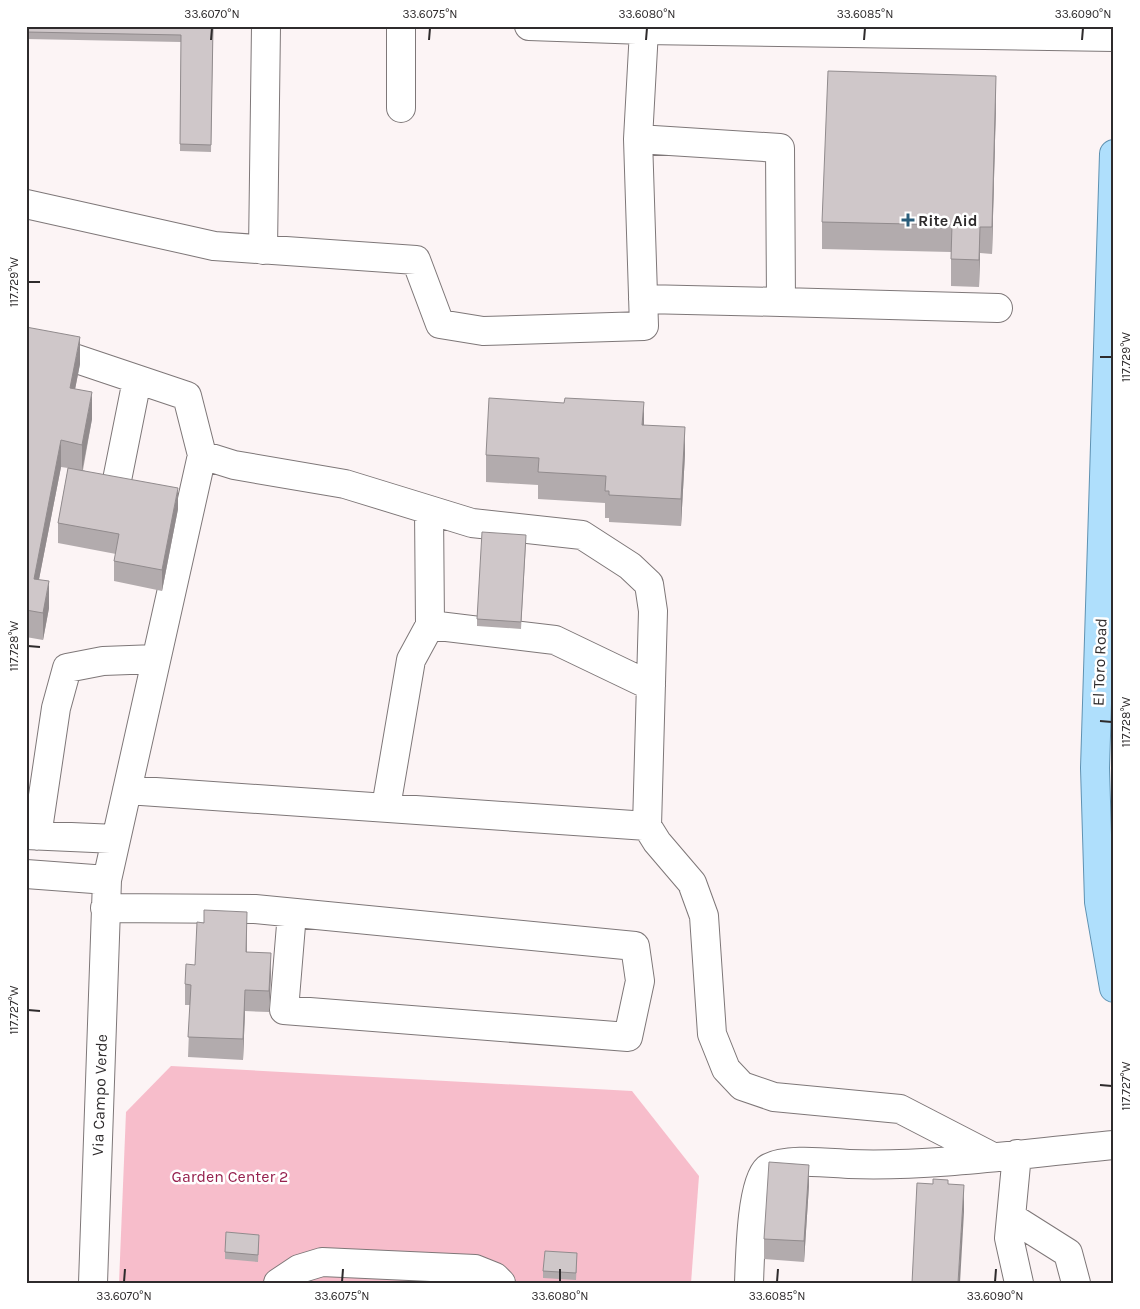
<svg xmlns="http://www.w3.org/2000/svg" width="1140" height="1309" font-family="Karla,sans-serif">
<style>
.green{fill:#f7bdcb}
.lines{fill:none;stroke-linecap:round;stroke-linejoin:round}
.minor-casing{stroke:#7e7778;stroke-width:30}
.major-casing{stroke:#5f92b2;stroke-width:30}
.minor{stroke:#fff;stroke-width:28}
.major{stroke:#afdffc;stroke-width:28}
.wall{fill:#b2abad}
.shaded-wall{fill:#918b8d}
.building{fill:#cfc7c9;stroke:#918b8d}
.ticks{fill:none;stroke:#2e2b2c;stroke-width:2}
.poi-dot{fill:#2b5e7b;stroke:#fff;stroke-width:2}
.labels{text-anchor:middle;stroke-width:5;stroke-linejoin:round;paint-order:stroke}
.poi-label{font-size:16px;font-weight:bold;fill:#2e2b2c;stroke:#fff;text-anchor:start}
.street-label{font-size:16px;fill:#2e2b2c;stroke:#fff}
.park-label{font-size:16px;fill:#96214e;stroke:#fff}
.neatline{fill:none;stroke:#2e2b2c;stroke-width:2}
.ticks-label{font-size:12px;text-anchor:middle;fill:#2e2b2c}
</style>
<rect width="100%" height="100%" fill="#fcf4f5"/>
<!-- green -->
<path class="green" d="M171 1066 632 1091 699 1176 691 1283H119L126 1112Z"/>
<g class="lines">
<defs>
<path id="minor" d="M401 26V108
M529 26 644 30V26
M638 139 780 148 781 302 998 308
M26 204 214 246 416 260 440 324 483 331 644 326 638 139 644 30 1114 37
M263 250 266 26
M643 299 781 302
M26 348 59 353 187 396 202 455 234 465 345 484 472 523 582 535 630 566 649 584 653 611 647 826 657 842 692 883 704 916 712 1034 726 1069 742 1086 774 1097 900 1109 991 1156
M116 485 137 380
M429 510 430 625 555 640 651 686
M127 790 647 826
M386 807 411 660 430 625
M26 835 116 839
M37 836 56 708 67 668 103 661 156 659
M26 874 107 880
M105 908 255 909 635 946 640 981 628 1037 284 1010 292 913
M1017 1154 1009 1238 1019 1283
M1011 1217 1068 1253 1076 1283
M93 1283 107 880 202 455
M278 1283 299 1269 322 1262 475 1269 495 1277 501 1283
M749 1283C750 1259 751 1183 767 1169 782 1157 831 1163 849 1164 937 1167 1026 1153 1114 1145"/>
<path id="major" d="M1114 154 1095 768 1099 902 1114 988"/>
</defs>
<!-- minor casing -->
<use href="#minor" class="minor-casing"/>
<!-- major casing -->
<use href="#major" class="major-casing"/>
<!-- minor -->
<use href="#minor" class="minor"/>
<!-- major -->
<use href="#major" class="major"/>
</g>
<!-- wall -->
<path class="wall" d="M26 26H213L211 152 180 151 181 42 26 39Z
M996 103 992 254 980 253 979 287 951 286V252L822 249V222Z
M26 327 80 364 75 389 92 419 83 470 178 509 162 591 114 581V561L116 554 58 543V523L68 468 61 467 39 579 49 608 43 640 26 637Z
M644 425 685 454 681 526 609 522V518H605V503L538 499V485L486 482V455Z
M526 542 521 629 477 626V619Z
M247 932V952L271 974 269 1012 245 1011 243 1060 188 1057 190 1005H185V984L195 965Z
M809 1185 804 1262 764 1259V1239Z
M259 1242 258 1262 225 1259V1252Z
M577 1260 576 1280 543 1278V1271Z"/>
<!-- shaded-wall -->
<path class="shaded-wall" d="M996 76V103L992 254V227Z
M980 227V253L979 287V260Z
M80 337V364L70 415V388Z
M92 392V419L82 471V445Z
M644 402V429L642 425Z
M685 427V454L681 526V499Z
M61 440V467L34 605V579Z
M178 488V509L162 591V570Z
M49 581V608L43 640V613Z
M247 912V932L246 973V952Z
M271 953V974L269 1012V991Z
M245 990V1011L243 1060V1039Z
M809 1165V1185L804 1262V1241Z
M964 1185V1212L960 1283H958Z"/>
<!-- building -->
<path class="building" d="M26 26H213L211 145 180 144 181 35 26 32Z
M828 71 996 76 992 227H980L979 260 951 259 952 225 822 222Z
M26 327 80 337 70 388 92 392 82 445 61 440 34 579 49 581 43 613 26 610Z
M489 398 564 403 565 398 644 402 642 425 685 427 681 499 609 495V491H605L606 476 538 472 539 458 486 455Z
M68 468 178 488 162 570 114 561 119 534 58 523Z
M482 532 526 535 521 622 477 619Z
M204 910 247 912 246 952 271 953 269 991 245 990 243 1039 188 1037 191 985 185 984 186 964 195 965 197 922 204 923Z
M769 1162 809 1165 804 1241 764 1239Z
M933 1179 948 1180V1184L964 1185 958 1283H912L917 1183 933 1184Z
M226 1232 259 1235 258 1255 225 1252Z
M545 1251 577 1253 576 1273 543 1271Z"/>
<!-- ticks -->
<path class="ticks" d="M211 40 212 28M429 40 430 28M646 40 647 28M864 40 865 28M1082 40 1083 28M28 282H40M1100 357H1112M28 646 40 647M1100 721 1112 722M28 1010 40 1011M1100 1085 1112 1086M124 1282 125 1269M342 1282 343 1269M560 1282V1269M777 1282 778 1269M995 1282 996 1269"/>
<!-- markers -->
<path class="poi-dot" d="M905.5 212.5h5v5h5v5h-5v5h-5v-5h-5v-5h5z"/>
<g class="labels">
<!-- poi labels -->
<g class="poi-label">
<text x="918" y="226">Rite Aid</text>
</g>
<!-- street labels -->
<g class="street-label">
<text transform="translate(1099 662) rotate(-88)" y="6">El Toro Road</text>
<text transform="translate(99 1095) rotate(-88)" y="6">Via Campo Verde</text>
</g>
<!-- park labels -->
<g class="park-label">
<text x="230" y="1182">Garden Center 2</text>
</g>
</g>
<!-- border -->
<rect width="1140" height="1309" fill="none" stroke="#ffffff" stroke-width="55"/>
<rect x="28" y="28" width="1084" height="1254" class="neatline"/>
<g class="ticks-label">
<text x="212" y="18">33.6070°N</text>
<text x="430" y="18">33.6075°N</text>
<text x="647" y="18">33.6080°N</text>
<text x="865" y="18">33.6085°N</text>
<text x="1083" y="18">33.6090°N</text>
<text transform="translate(14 282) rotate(-90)" y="4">117.729°W</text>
<text transform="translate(1126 357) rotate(-90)" y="4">117.729°W</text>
<text transform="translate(14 646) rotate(-90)" y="4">117.728°W</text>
<text transform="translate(1126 722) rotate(-90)" y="4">117.728°W</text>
<text transform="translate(14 1010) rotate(-90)" y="4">117.727°W</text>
<text transform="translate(1126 1086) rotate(-90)" y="4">117.727°W</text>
<text x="124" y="1300">33.6070°N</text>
<text x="342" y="1300">33.6075°N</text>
<text x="560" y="1300">33.6080°N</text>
<text x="777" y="1300">33.6085°N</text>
<text x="995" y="1300">33.6090°N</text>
</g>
</svg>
